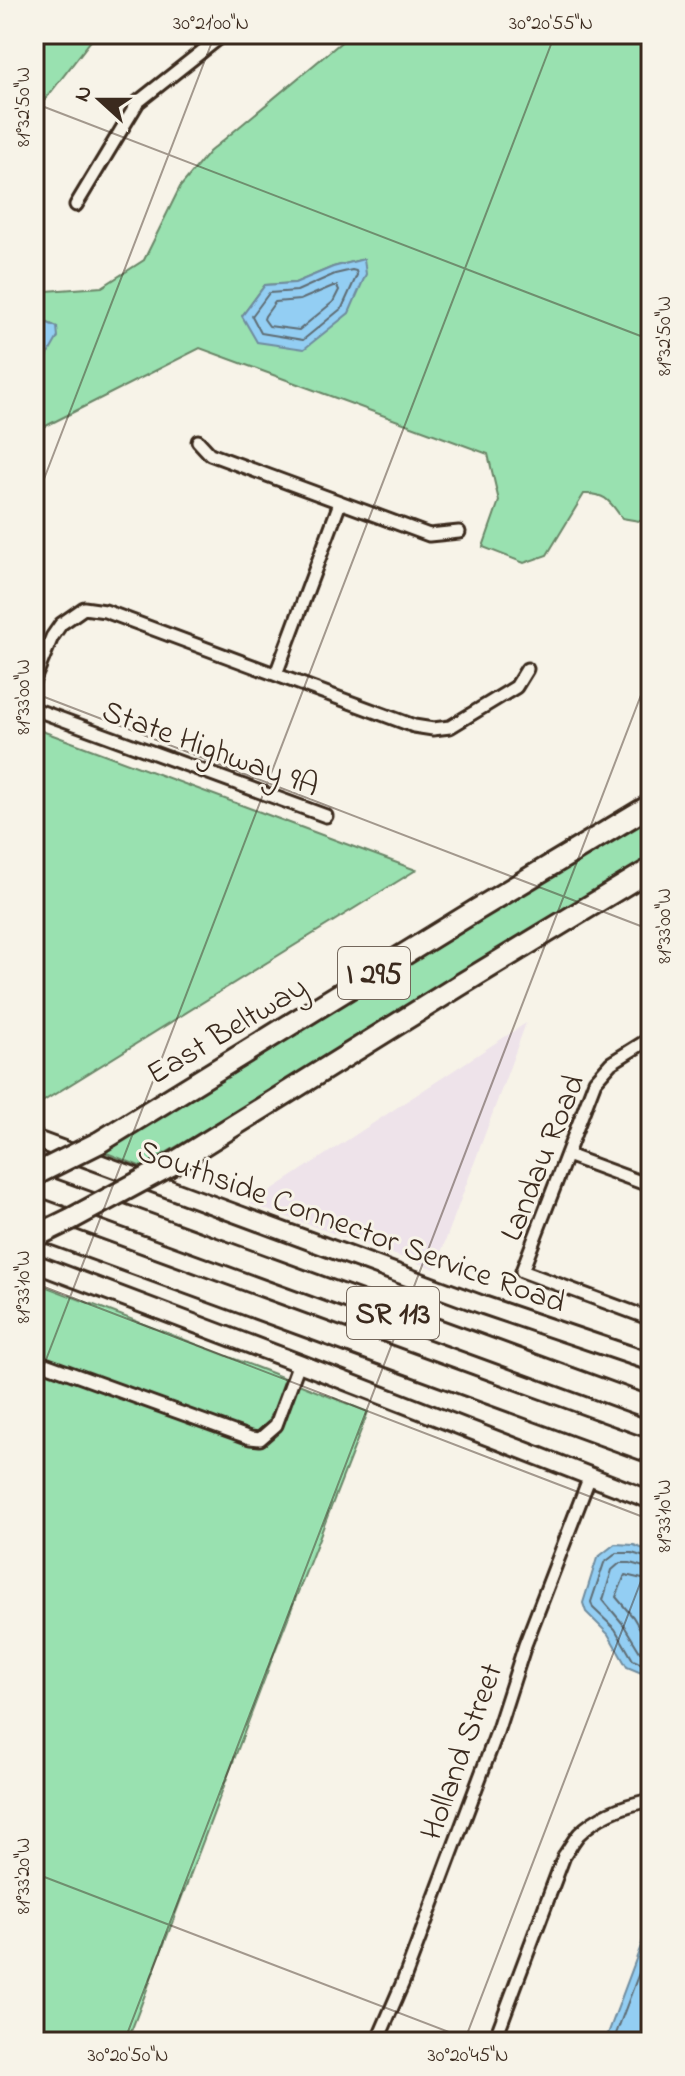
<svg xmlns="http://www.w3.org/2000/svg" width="685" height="2076" font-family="'Indie Flower',sans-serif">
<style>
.built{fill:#eee3ea}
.green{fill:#99e1b0;stroke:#6a8667;stroke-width:2;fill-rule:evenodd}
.water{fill:#93cef3;stroke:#708c9e;stroke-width:2}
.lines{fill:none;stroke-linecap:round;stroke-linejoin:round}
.shore{stroke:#5e6c73;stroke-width:2}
.street-casing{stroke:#3b2a1e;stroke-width:17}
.secondary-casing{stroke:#3b2a1e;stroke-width:22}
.highway-casing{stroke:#3b2a1e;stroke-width:26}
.street{stroke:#f7f3e8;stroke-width:11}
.secondary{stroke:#f7f3e8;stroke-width:16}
.highway{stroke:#f7f3e8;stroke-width:20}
.highway-bridge-casing{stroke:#3b2a1e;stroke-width:26;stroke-linecap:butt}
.highway-bridge{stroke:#f7f3e8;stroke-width:20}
.ticks{fill:none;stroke:#3b2a1e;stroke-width:2;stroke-opacity:0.45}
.labels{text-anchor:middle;stroke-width:6;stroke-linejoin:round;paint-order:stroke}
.shield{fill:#f7f3e8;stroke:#73665b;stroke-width:2}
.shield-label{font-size:30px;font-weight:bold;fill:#3b2a1e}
.street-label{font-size:32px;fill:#3b2a1e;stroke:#f7f3e8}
.neatline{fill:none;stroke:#3b2a1e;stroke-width:3}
.ticks-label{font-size:20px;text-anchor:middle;fill:#3b2a1e}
</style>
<rect width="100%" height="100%" fill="#f7f3e8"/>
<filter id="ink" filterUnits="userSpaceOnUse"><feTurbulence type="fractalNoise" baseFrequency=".0125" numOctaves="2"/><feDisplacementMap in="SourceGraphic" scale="16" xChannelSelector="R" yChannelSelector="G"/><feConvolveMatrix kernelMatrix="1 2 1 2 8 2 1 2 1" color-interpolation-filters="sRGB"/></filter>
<g filter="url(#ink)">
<!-- built -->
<path class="built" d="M526 1023 435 1269 250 1204Z"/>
<!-- green -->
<path class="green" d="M34 34H96L34 114Z
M351 34H651V523L622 518C610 502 606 493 584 494L547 555 524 563 483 547 499 501 488 454 200 348 34 432V379L57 327 34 317V287L46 291 102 287 144 260 180 187 209 152ZM364 259 242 316 265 285 295 283 333 267Z
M34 728 416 870 34 1107Z
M651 816V858L289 1080 142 1167 104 1152Z
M34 1282 274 1374 368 1412 272 1659 127 2042H34Z"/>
<!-- water -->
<path class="water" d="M364 259 366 274 349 313 304 349 257 342 242 316 265 285 295 283 333 267Z
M34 317 57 327 58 337 34 379Z
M615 1544 634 1545 651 1552V1677L627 1667 608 1634 586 1612 583 1603 597 1558Z
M651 1918V2042H605L651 1919Z"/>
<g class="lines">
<!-- shore -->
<path class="shore" d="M352 270 356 271 357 275 342 308 303 340 261 333 252 316 269 293 297 291 335 274Z
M333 286H337L339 290 333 302 299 330 269 326 264 319 265 316 275 302 300 300Z
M651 1559 632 1553H617L604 1563 591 1602 593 1608 615 1629 633 1660 651 1668
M651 1569 630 1563H620L612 1570 603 1600 623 1624 640 1652 651 1657
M651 1581 625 1575 616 1597 633 1617 648 1642 651 1644
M613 2042 651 1941"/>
<defs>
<path id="street" d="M76 205 138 102 224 34
M198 441 210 454 429 535 459 532
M276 674 340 503
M34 680 52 637 61 624 84 608 105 611 414 726 433 729 450 727 516 687 527 669
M34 709 326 816
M651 1038 611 1063 595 1081 522 1271 651 1319
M567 1155 651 1186
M34 1360 250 1438 260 1439 276 1425 299 1363
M377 2042 403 1982 497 1732 525 1645 590 1476
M494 2042 564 1856C569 1849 573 1841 579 1834 598 1815 625 1805 651 1800"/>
<path id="secondary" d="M34 1139 483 1305 651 1362
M34 1263 299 1363 651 1500"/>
<path id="highway" d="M98 1143 478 909 651 805
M169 1166 460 985 651 869
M34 1183 651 1408
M35 1227 651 1452"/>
</defs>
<!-- street casing -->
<use href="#street" class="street-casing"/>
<!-- secondary casing -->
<use href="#secondary" class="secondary-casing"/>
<!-- highway casing -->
<use href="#highway" class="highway-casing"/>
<!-- street -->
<use href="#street" class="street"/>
<!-- secondary -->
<use href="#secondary" class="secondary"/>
<!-- highway -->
<use href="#highway" class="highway"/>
<defs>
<path id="highway-bridge" d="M34 1175 98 1143
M34 1237 71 1219 169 1166"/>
</defs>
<!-- highway-bridge casing -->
<use href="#highway-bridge" class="highway-bridge-casing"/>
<!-- highway-bridge -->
<use href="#highway-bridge" class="highway-bridge"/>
</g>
</g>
<!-- ticks -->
<path class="ticks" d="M34 103 651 340M34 505 215 34M34 693 651 930M34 1283 651 1520M34 1391 555 34M34 1873 475 2042M124 2042 651 669M464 2042 651 1555"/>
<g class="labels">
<!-- shield labels -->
<g class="shield">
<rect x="338" y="947" width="72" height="52" rx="6"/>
<rect x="347" y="1287" width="92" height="52" rx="6"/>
</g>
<g class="shield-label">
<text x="374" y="983">I 295</text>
<text x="393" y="1323">SR 113</text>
</g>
<!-- street labels -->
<g class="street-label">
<text transform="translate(211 747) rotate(20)" y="11">State Highway 9A</text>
<text transform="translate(226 1029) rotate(-31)" y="11">East Beltway</text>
<text transform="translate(541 1157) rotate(-68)" y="11">Landau Road</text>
<text transform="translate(352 1225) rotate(20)" y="11">Southside Connector Service Road</text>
<text transform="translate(460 1751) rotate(-70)" y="11">Holland Street</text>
</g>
</g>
<!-- margin -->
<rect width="685" height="2076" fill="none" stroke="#f7f3e8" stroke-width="88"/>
<!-- north arrow -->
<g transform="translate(100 100) rotate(291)" stroke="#f7f3e8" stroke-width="6" paint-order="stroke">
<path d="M0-6L14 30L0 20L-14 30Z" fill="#3b2a1e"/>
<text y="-12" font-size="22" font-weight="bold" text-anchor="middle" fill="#3b2a1e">N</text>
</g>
<rect x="44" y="44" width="597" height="1988" class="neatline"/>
<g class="ticks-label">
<text x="211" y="29">30°21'00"N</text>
<text x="551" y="29">30°20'55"N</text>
<text transform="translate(22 107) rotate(-90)" y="7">81°32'50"W</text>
<text transform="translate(663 336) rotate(-90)" y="7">81°32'50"W</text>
<text transform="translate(22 697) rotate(-90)" y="7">81°33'00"W</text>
<text transform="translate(663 926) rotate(-90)" y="7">81°33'00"W</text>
<text transform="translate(22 1287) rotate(-90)" y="7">81°33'10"W</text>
<text transform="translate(663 1516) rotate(-90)" y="7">81°33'10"W</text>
<text transform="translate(22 1876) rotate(-90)" y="7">81°33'20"W</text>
<text x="128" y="2061">30°20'50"N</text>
<text x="468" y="2061">30°20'45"N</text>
</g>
</svg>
